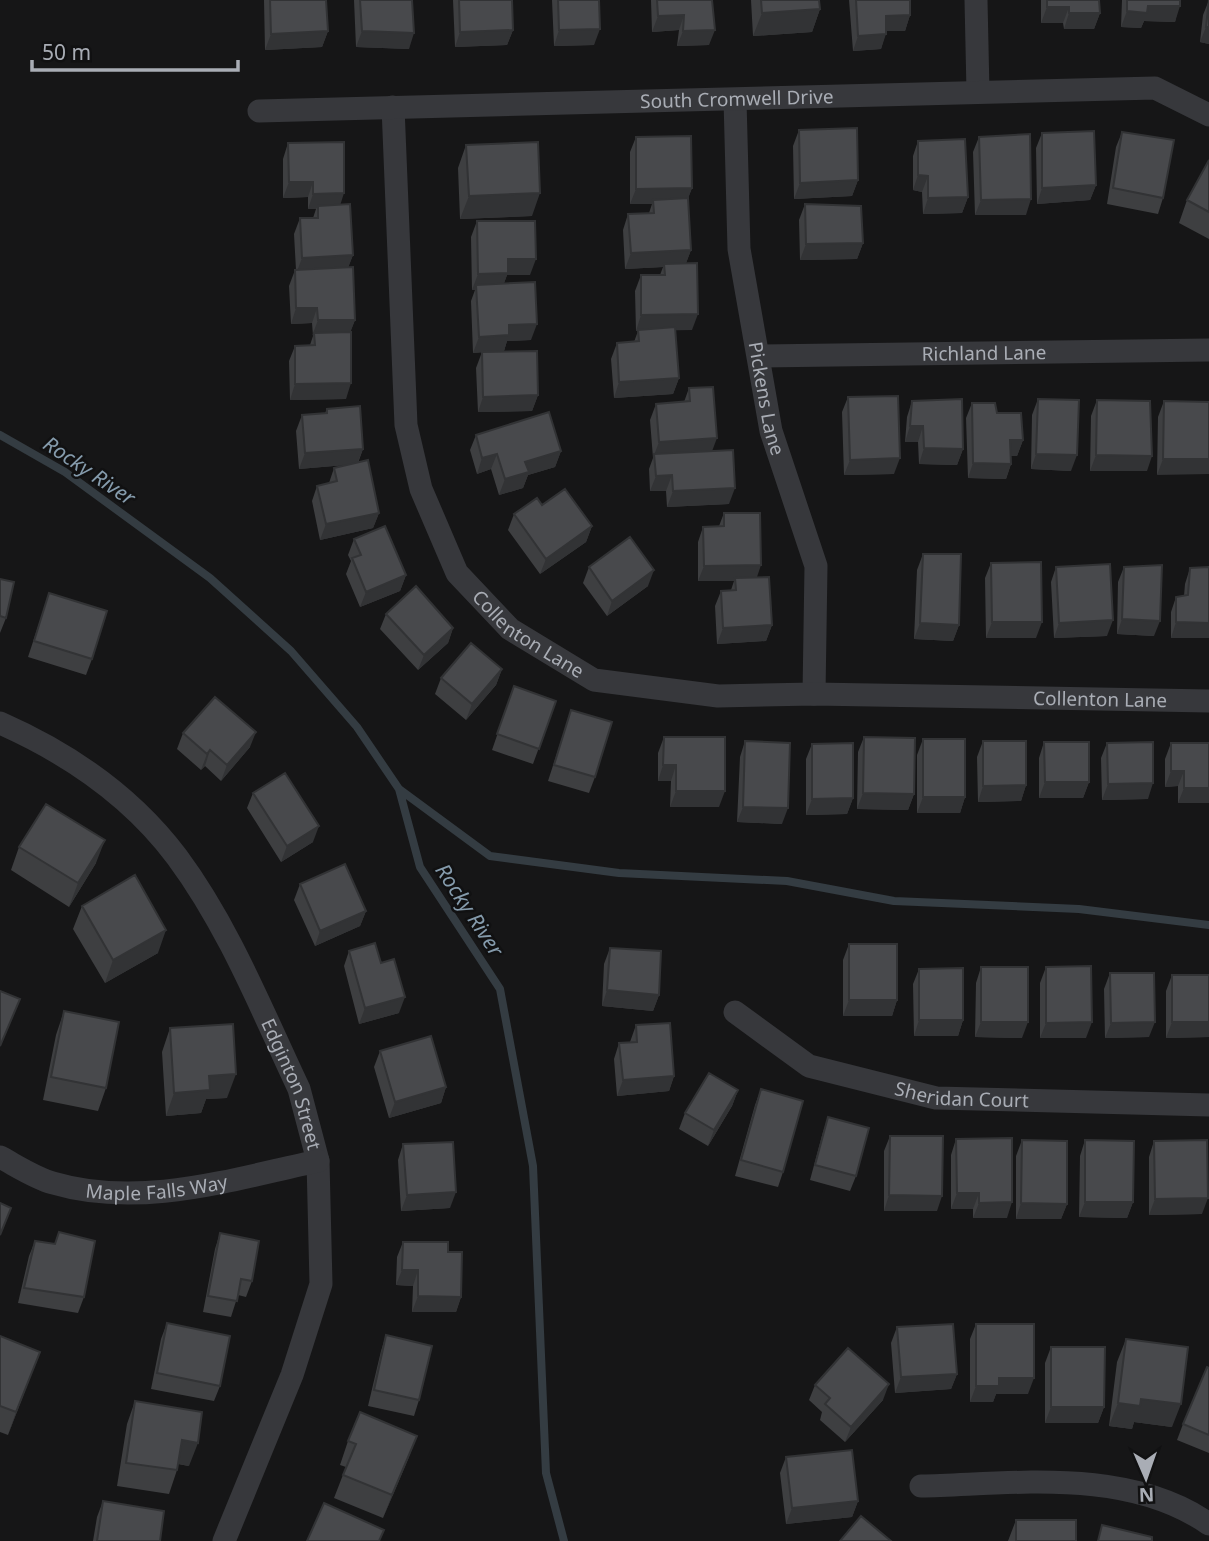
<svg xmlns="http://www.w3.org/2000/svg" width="1209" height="1541" font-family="'Noto Sans',sans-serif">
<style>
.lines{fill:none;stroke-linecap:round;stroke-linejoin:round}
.stream{stroke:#343c42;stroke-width:8}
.street{stroke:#37383c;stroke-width:23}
.wall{fill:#3e3f41}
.shaded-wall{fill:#323335}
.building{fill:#48494c;stroke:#323335;stroke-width:2}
.labels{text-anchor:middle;stroke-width:5;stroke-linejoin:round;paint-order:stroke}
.street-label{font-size:19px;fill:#a9adb5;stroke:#111112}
.water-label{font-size:21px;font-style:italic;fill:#859bac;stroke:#111112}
</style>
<rect width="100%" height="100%" fill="#161617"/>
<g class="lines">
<!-- stream -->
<path class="stream" d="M0 435 65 472 210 578 291 651 357 727 399 789 420 867 500 989 533 1166 546 1473 564 1541
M399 789 490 856 619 873 787 881 894 901 1079 909 1209 925"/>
<!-- street -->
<g class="street">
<path d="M976 0 978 92"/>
<path id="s1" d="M735 100 739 249 771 431 816 566 814 694"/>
<path id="s2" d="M393 107 406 425 421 489 457 573 510 629 594 680 718 696 814 694 1209 701"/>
<path id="s3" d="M259 111 1155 88 1209 115"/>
<path id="s4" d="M760 356 1209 350"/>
<path id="s5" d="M0 723C68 753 132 797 177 857 229 927 262 1011 299 1089L318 1161 321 1284 292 1375 224 1541"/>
<path id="s6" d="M735 1012 809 1066 936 1098 1209 1105"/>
<path id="s7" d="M0 1157C17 1166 35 1178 53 1183 141 1209 232 1179 318 1161"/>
<path d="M921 1486C1015 1484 1127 1467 1209 1524"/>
</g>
</g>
<!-- wall -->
<path class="wall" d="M264 0H326L328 31 322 47 265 50Z
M354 0H412L409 49 356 47Z
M453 0H512L513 30 507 45 455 47Z
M552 0H599L594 45 554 46Z
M651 0H712L709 45 677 46 679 30 652 32Z
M751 0H819L820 9 812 32 753 36Z
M849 0H910V15L905 31H886L881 49 853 51Z
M1041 0H1099L1100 13 1094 29H1064L1063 23H1041Z
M1122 0H1180L1175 22 1144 21 1141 28 1121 27Z
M1209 0V44L1200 42 1203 15Z
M799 130 858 180 852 196 794 199 793 146Z
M1122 132 1163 198 1158 214 1107 204 1116 147Z
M1042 133 1096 185 1090 200 1037 204 1036 148Z
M636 137 692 188 688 198 691 250 686 263 692 330H675L679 378 673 394 614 398 611 359 617 343 634 342 638 331H636L635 291 641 275H660L663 267 625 269 623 230 628 214 649 213 652 204H630V152Z
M979 137 1026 215H975L973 152Z
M918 141 968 197 962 213 923 214 922 192 913 190V156Z
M288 143 340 204 353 255 348 267 355 320 350 332 346 399 290 400 289 361 295 346 310 345 313 336 312 323 291 324 289 286 295 270H296L294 234 300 218H313L316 209H308V197L283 198V159Z
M466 145 532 216 460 219 458 168Z
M1209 160V239L1179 223 1187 200Z
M805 204 863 243 857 259 800 260 799 220Z
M477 221 530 275H507L504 283 531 340 507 341 504 351 538 395 532 411 478 412 476 368 482 352 473 353 471 301 475 290H472L471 237Z
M689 388 712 451 729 504 667 507 666 491H650L649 469 653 458 650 420 656 404 684 402Z
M848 397 894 474 844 475 842 412Z
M1038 399 1071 471 1031 469 1032 415Z
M1097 400 1147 471H1090L1091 416Z
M912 401 963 449 957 465 919 464 918 442H905L907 417Z
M1164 401 1209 402 1157 475 1158 417Z
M972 403 997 413 1023 440 1017 456H1011V464L1006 479 968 478 966 418Z
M327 409 363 449 358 463 379 513 373 528 320 540 312 501 317 486 329 483 334 468 345 465 299 469 296 431 302 415 325 413Z
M476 435 561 451 555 467 528 475 523 488 499 495 491 469 477 474 470 450Z
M542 505 592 526 586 542 540 574 508 530 514 514Z
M724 513 757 577 772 625 766 641 717 644 715 606 721 591 731 590 734 581H698V542L703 527 719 526Z
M354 539 406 575 400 591 360 607 346 574 351 561 348 555Z
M923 554 959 625 953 641 914 639 917 570Z
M991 563 1036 638H986L985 578Z
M589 567 648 586 607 616 583 583Z
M1056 567 1107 636 1054 638 1051 582Z
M1124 567 1154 636 1117 634 1118 582Z
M1209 567V638H1171V612L1176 597 1184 596 1185 584 1190 568Z
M0 579 6 618 0 633Z
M49 593 92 659 86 675 28 657Z
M386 614 453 628 448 643 418 670 380 629Z
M502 669 496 685 466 720 435 694 441 678Z
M514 686 556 701 533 764 492 750Z
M571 710 595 777 589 793 548 781Z
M183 733 250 747 221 781 205 766 201 770 177 749Z
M664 737 719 807H670L671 781H658V753Z
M864 737 914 794 908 810 857 809 858 752Z
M923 739 965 797 960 813H917V755Z
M745 741 782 824 737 822 740 757Z
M983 741 1026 785 1021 801 978 802 977 757Z
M1044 742 1089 782 1083 798H1039V758Z
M1107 743 1148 799 1102 800 1101 758Z
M1171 743H1209V803H1178V786L1165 787V759Z
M812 744 853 798 847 814 806 815V759Z
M253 793 313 842 281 862 247 808Z
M19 847 96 863 69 907 11 870Z
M300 884 366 911 360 926 315 946 294 900Z
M82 906 158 953 105 983 73 929Z
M849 944 897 1000 892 1016H843V960Z
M610 948 659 995 653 1011 602 1006 604 964Z
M349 951 399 1013 359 1024 344 966Z
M981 967 1022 1038 975 1037 976 983Z
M1046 967 1086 1038H1040V983Z
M919 969 963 1020 958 1036H914L913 984Z
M1110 973 1149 1037 1105 1038 1104 989Z
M1172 975H1209V1037L1166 1038V991Z
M64 1011 106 1088 98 1111 43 1100 56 1035Z
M636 1025 674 1076 669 1091 617 1096 614 1059 619 1043 630 1042Z
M170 1028 227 1098 206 1099 201 1113 166 1116 162 1052Z
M380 1051 446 1087 441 1103 389 1118 374 1067Z
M761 1089 783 1172 778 1187 735 1176 755 1105Z
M738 1090 732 1106 708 1146 679 1129 685 1113Z
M828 1117 856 1176 850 1191 810 1180 823 1132Z
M890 1136 937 1211H884V1151Z
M956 1139 1007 1218H973V1209H951V1155Z
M1022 1140 1067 1204 1061 1219H1016V1156Z
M1085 1140 1133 1202 1127 1218 1079 1217 1080 1156Z
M1154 1141 1202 1214 1149 1215V1157Z
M403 1144 450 1208 401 1211 398 1160Z
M220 1233 252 1281 246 1297 238 1295 231 1317 203 1312 215 1249Z
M35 1241 55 1244 84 1297 78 1313 18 1303 29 1256Z
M403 1242 448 1252 461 1297 456 1312H412L413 1286 396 1285 397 1257Z
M167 1323 220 1386 214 1401 151 1389 161 1339Z
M976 1324 1028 1394H996L993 1402H970V1339Z
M897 1327 957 1374 951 1389 895 1393 891 1343Z
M386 1335 419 1400 414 1416 368 1406 381 1351Z
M0 1336 31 1375 8 1435 0 1432Z
M1126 1339 1172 1427 1134 1422 1132 1429 1109 1426 1117 1362Z
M1051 1347 1104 1407 1098 1423H1045V1363Z
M1209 1368V1453L1177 1440 1183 1424Z
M815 1385 883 1400 845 1442 820 1420 822 1412 809 1400Z
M135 1401 189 1466 178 1464 177 1470 169 1494 117 1486 127 1424Z
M417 1436 408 1459 383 1518 334 1498 346 1467 340 1465 348 1441Z
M786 1457 858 1501 852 1517 786 1524 780 1473Z
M103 1501 160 1541H93L97 1517Z
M1016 1520 1076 1541H1008Z"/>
<!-- shaded-wall -->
<path class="shaded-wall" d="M1148 6H1180L1175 22 1144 21 1141 28 1121 27 1127 11Z
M1047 7H1069L1063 23H1041Z
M820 9 812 32 753 36 762 13Z
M1069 13H1100L1094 29H1064Z
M684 15 679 30 652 32 658 16Z
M910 15 905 31H880L886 16Z
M1206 27H1209V44L1200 42Z
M600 29 594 45 554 46 559 30Z
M513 30 507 45 455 47 460 32Z
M715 30 709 45 677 46 683 31Z
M328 31 322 47 265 50 271 34Z
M362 31 414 33 409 49 356 47Z
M886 34 881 49 853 51 858 36Z
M918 175 928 176 922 192 913 190Z
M858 180 852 196 794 199 800 183Z
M289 182H313L308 197 283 198Z
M1096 185 1090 200 1037 204 1042 188Z
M692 188 686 204 653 200 652 204H630L636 189Z
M344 193 339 209 318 206 316 209H308L313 194Z
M540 193 532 216 460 219 469 196Z
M968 197 962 213 923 214 928 198Z
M1031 199 1026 215H975L981 200Z
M863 243 857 259 800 260 806 244Z
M691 250 685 266 664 264 663 267 625 269 631 253Z
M353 255 347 271 296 274 302 258Z
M508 259H536L530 275H507L502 289 476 285 475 290H472L478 274Z
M296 308H317L312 323 291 324Z
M698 314 692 330 636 331 641 315Z
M318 320H355L349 336 314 333 312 336Z
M537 324 531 340 507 341 504 351 473 353 479 337 509 325Z
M679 378 673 394 614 398 619 382Z
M351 383 346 399 290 400 295 384Z
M538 395 532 411 478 412 483 397Z
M910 426H923L918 442H905Z
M717 438 711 454H654L653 458 659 442Z
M1010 440H1023L1017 456H1005Z
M924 448 963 449 957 465 919 464Z
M363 449 357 464 299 469 305 453Z
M561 451 555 467 528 475 523 488 499 495 505 479 525 462Z
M497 454 491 469 477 474 482 458Z
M1036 454 1077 455 1071 471 1031 469Z
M1096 455 1152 456 1147 471H1090Z
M900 458 894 474 844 475 850 460Z
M1163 459H1209V474L1157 475Z
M973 463 1011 464 1006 479 968 478Z
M672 475 666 491H650L656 476Z
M735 488 729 504 667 507 673 491Z
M379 513 373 528 320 540 326 524Z
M592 526 586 542 540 574 546 559Z
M761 565 756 580 735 578 734 581H698L704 566Z
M654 570 648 586 607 616 612 601Z
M406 575 400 591 360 607 366 592Z
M1122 619 1160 621 1154 636 1117 634Z
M1113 620 1107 636 1054 638 1059 623Z
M992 622H1042L1036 638H986Z
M1176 622 1209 623V638H1171Z
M920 623 959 625 953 641 914 639Z
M772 625 766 641 717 644 723 628Z
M453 628 448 643 418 670 424 655Z
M502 669 496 685 466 720 472 704Z
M256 732 250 747 221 781 227 765Z
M210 750 205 766 201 770 207 754Z
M663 765H676L671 781H658Z
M1171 771H1184L1178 786 1165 787Z
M1045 782H1089L1083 798H1039Z
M1153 783 1148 799 1102 800 1108 784Z
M1026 785 1021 801 978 802 983 786Z
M1184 788H1209V803H1178Z
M676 791H725L719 807H670Z
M863 793 914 794 908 810 857 809Z
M923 797H965L960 813H917Z
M853 798 847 814 806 815 812 799Z
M743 807 788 808 782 824 737 822Z
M319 826 313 842 281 862 287 846Z
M105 840 96 863 69 907 78 883Z
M366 911 360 926 315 946 320 931Z
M166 930 158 953 105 983 113 960Z
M607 990 659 995 653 1011 602 1006Z
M405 997 399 1013 359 1024 365 1008Z
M849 1000H897L892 1016H843Z
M919 1020H963L958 1036H914Z
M981 1022H1028L1022 1038 975 1037Z
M1092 1022 1086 1038H1040L1046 1023Z
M1155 1022 1149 1037 1105 1038 1111 1023Z
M1172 1022H1209V1037L1166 1038Z
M236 1074 227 1098 206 1099 201 1113 166 1116 174 1093 209 1076Z
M674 1076 669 1091 617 1096 623 1080Z
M446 1087 441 1103 389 1118 395 1102Z
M738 1090 732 1106 708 1146 714 1130Z
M456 1192 450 1208 401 1211 407 1195Z
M957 1193H979L973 1209H951Z
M889 1195 942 1196 937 1211H884Z
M1208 1198 1202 1214 1149 1215 1155 1199Z
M1012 1202 1007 1218H973L979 1203Z
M1085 1202H1133L1127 1218 1079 1217Z
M1021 1203 1067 1204 1061 1219H1016Z
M402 1270H418L413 1286 396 1285Z
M418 1296 461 1297 456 1312H412Z
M40 1352 31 1375 8 1435 16 1412Z
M957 1374 951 1389 895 1393 901 1377Z
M999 1378H1034L1028 1394H996L993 1402H970L976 1386Z
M889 1384 883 1400 845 1442 851 1427Z
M1141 1399 1181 1404 1172 1427 1134 1422 1132 1429 1109 1426 1118 1403Z
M1051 1407H1104L1098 1423H1045Z
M417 1436 408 1459 383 1518 392 1495Z
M182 1440 198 1443 189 1466 174 1463Z
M858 1501 852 1517 786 1524 792 1508Z"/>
<!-- building -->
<path class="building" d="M270 0H326L328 31 271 34Z
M360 0H412L414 33 362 31Z
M459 0H512L513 30 460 32Z
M558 0H599L600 29 559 30Z
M657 0H712L715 30 683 31 684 15 658 16Z
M761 0H819L820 9 762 13Z
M856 0H910V15L886 16V34L858 36Z
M1047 0H1099L1100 13H1069V7H1047Z
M1127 0H1180V6H1148L1147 13 1127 11Z
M1209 0V27H1206Z
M857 128 858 180 800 183 799 130Z
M1094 131 1096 185 1042 188V133Z
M1122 132 1174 140 1163 198 1113 188Z
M1030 134 1031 199 981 200 979 137Z
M691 136 692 188 636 189V137Z
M965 139 968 197 928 198V176L918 175V141Z
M344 142V193L313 194V182H289L288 143Z
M538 142 540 193 469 196 466 145Z
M1209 160V212L1187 200Z
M688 198 691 250 631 253 628 214 654 213 653 200Z
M350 204 353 255 302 258 300 218H318V206Z
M805 204 861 206 863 243 806 244Z
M477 221H535L536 259H508V273L478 274Z
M697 263 698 314 641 315V275H665L664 264Z
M353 267 355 320H318L317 308H296L295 270Z
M535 282 537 324 509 325V335L479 337 476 285Z
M675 327 679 378 619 382 617 343 639 341 638 330Z
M351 332V383L295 384V346L315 345 314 333Z
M537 351 538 395 483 397 482 352Z
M713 387 717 438 659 442 656 404 690 401 689 388Z
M898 396 900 458 850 460 848 397Z
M962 399 963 449 924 448 923 426H910L912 401Z
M1038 399 1079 400 1077 455 1036 454Z
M1097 400 1150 401 1152 456 1096 455Z
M1164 401 1209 402V459H1163Z
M972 403H995L997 413H1021L1023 440H1010L1011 464 973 463Z
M360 406 363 449 305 453 302 415 327 413V409Z
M549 412 561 451 525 462 529 472 505 479 497 454 482 458 476 435Z
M733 450 735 488 673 491 672 475 656 476 654 454Z
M368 460 379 513 326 524 317 486 337 481 334 468Z
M565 489 592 526 546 559 514 514 537 498 542 505Z
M724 513H760L761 565 704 566 703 527 724 526Z
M385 526 406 575 366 592 352 558 361 555 354 539Z
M630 537 654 570 612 601 589 567Z
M923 554H961L959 625 920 623Z
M1041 562 1042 622H992L991 563Z
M1110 564 1113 620 1059 623 1056 567Z
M1162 565 1160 621 1122 619 1124 567Z
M1209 567V623L1176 622V597L1188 595 1190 568Z
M769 577 772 625 723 628 721 591 736 590 735 578Z
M0 579 14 582 6 618 0 616Z
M416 586 453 628 424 655 386 614Z
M49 593 107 611 92 659 34 641Z
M471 643 502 669 472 704 441 678Z
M514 686 556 701 539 749 497 734Z
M215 697 256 732 227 765 210 750 207 754 183 733Z
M571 710 612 722 595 777 554 765Z
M664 737H725V791H676V765H663Z
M864 737 915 738 914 794 863 793Z
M923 739H965V797H923Z
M745 741 790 743 788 808 743 807Z
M983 741H1026V785L983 786Z
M1044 742H1089V782H1045Z
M1153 742V783L1108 784 1107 743Z
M853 743V798L812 799V744Z
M1171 743H1209V788H1184V771H1171Z
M285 773 319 826 287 846 253 793Z
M46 804 105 840 78 883 19 847Z
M345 864 366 911 320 931 300 884Z
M135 875 166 930 113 960 82 906Z
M375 943 381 963 394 959 405 997 365 1008 349 951Z
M849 944H897V1000H849Z
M610 948 661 951 659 995 607 990Z
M1091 966 1092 1022 1046 1023V967Z
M981 967H1028V1022H981Z
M963 968V1020H919V969Z
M1110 973H1154L1155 1022 1111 1023Z
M1172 975H1209V1022H1172Z
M0 991 20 999 0 1046Z
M64 1011 119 1022 106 1088 51 1077Z
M670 1023 674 1076 623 1080 619 1043 637 1042 636 1025Z
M233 1024 236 1074 209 1076 210 1090 174 1093 170 1028Z
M431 1036 446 1087 395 1102 380 1051Z
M709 1073 738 1090 714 1130 685 1113Z
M761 1089 803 1101 783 1172 741 1160Z
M828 1117 869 1128 856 1176 815 1165Z
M890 1136H943L942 1196 889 1195Z
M1012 1138V1202L979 1203V1193H957L956 1139Z
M1022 1140 1067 1141V1204L1021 1203Z
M1085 1140 1134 1141 1133 1202H1085Z
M1207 1140 1208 1198 1155 1199 1154 1141Z
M453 1142 456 1192 407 1195 403 1144Z
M0 1203 11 1208 0 1235Z
M59 1232 95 1241 84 1297 24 1288 35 1241 55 1244Z
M220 1233 259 1241 252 1281 241 1279 237 1301 208 1296Z
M403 1242H448V1252H462L461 1297 418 1296V1270H402Z
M167 1323 230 1336 220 1386 157 1373Z
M953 1324 957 1374 901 1377 897 1327Z
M976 1324H1034V1378H999V1386H976Z
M386 1335 432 1346 419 1400 374 1390Z
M0 1336 40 1352 16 1412 0 1406Z
M1126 1339 1188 1347 1181 1404 1141 1399 1140 1406 1118 1403Z
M1051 1347H1105L1104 1407H1051Z
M848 1348 889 1384 851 1427 825 1404 830 1398 815 1385Z
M1207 1367 1209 1368V1435L1183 1424Z
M135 1401 202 1412 198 1443 182 1440 177 1470 126 1463Z
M360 1412 417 1436 392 1495 343 1475 356 1444 348 1441Z
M852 1450 858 1501 792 1508 786 1457Z
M103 1501 164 1511 160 1541H97Z
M324 1503 384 1530 379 1541H307Z
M861 1516 891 1541H840Z
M1016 1520H1076V1541H1016Z
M1102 1525 1152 1537V1541H1098Z"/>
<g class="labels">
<!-- street labels -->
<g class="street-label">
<text dy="7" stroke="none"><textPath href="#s3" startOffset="478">South Cromwell Drive</textPath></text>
<text dy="7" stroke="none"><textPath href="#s4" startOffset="224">Richland Lane</textPath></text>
<text dy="7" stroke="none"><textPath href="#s1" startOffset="301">Pickens Lane</textPath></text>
<text dy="7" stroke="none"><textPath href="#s2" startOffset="570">Collenton Lane</textPath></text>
<text dy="7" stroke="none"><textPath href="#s2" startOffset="1158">Collenton Lane</textPath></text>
<text dy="7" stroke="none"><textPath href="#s5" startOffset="480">Edginton Street</textPath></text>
<text dy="7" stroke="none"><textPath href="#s6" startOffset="248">Sheridan Court</textPath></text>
<text dy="7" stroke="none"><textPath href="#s7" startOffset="164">Maple Falls Way</textPath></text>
</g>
<!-- water labels -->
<g class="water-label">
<text transform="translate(89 471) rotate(34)" y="7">Rocky River</text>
<text transform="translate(469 910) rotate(57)" y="7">Rocky River</text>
</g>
</g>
<!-- north arrow -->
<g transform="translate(1146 1478) rotate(178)" stroke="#111112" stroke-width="5" paint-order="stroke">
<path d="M0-5L12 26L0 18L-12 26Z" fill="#a9adb5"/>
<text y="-10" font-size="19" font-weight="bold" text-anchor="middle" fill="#a9adb5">N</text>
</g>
<!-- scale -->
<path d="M32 60v10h206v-10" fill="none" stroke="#a9adb5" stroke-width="3.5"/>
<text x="42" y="60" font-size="21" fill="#a9adb5" stroke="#111112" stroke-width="5" paint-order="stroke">50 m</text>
</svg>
